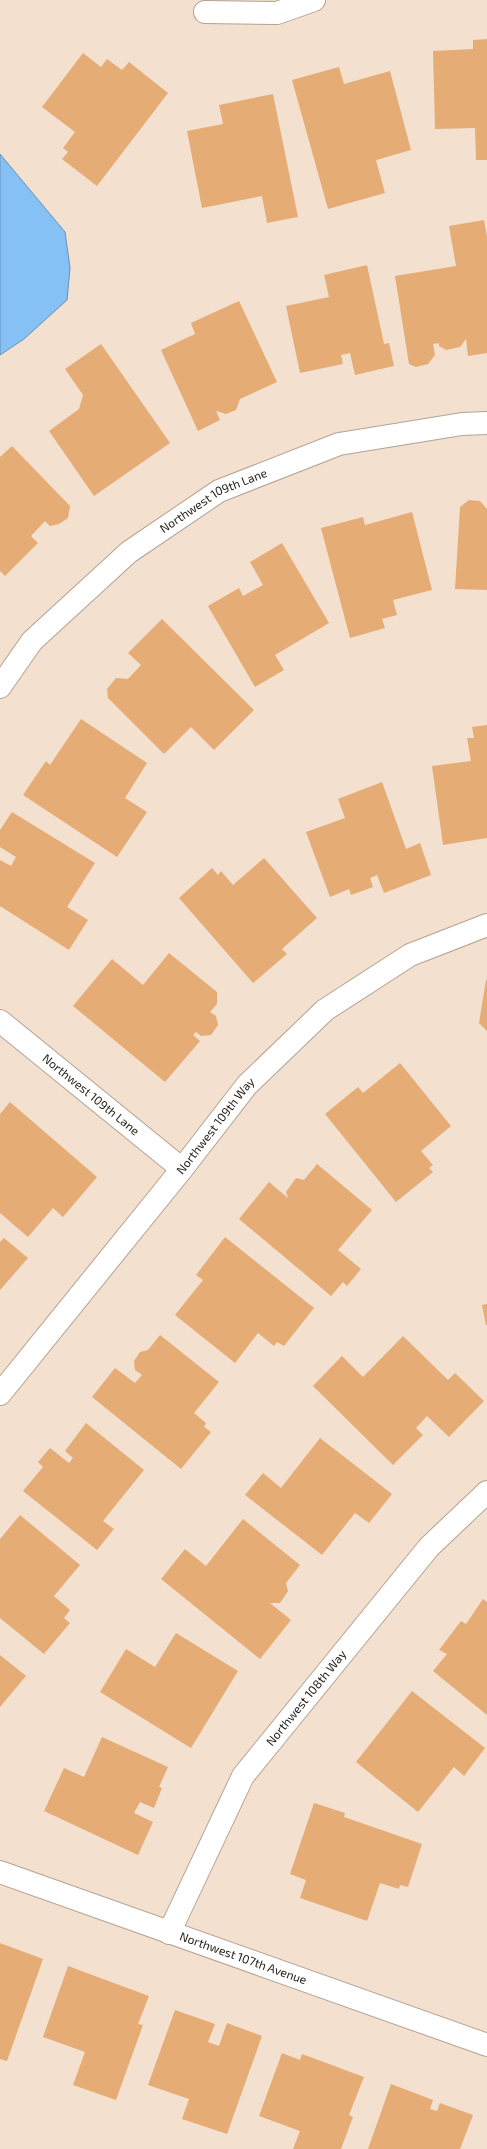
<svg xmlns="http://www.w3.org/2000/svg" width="487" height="2149" font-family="'Exo 2',sans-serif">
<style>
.water{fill:#86c1f6;stroke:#688fb2}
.building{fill:#e5ac76}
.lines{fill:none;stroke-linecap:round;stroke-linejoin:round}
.minor-casing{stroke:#b4a292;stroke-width:24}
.minor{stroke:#fff;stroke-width:22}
.labels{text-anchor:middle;stroke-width:3.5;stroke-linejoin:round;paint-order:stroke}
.street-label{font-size:12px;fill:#211b14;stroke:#f3e0cf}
</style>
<rect width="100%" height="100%" fill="#f3e0cf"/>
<!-- water -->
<path class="water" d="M0 154 65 232 70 268 67 300 24 339 0 355Z"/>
<!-- building -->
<path class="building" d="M487 39V160H476L475 128 435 129 433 51 473 49V40Z
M83 53 101 67 107 59 122 70 129 62 168 93 97 186 62 159 68 152 63 148 75 132 42 107Z
M339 67 344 84 390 71 411 150 376 160 385 193 328 209 292 80Z
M273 94 298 217 267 223 262 196 202 208 187 131 223 124 219 105Z
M484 220 487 237V353L468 356 466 339 460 347 446 350 439 346V343L433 344 435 355 428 364 416 367 409 364 395 276 456 266 449 226Z
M367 265 384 344 389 343 394 366 355 375 350 353 341 355 343 364 300 373 286 306 329 297 324 275Z
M239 301 277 382 240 399 236 410 226 414 216 411 220 420 198 431 161 350 195 334 191 323Z
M101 344 170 443 94 496 49 431 79 409 83 395 65 369Z
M12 446 70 506 68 518 59 524 50 526 45 521 31 536 38 543 5 576 0 571V457Z
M469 500 480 501 487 509V590L455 589 460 507Z
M412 512 432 590 393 600 397 615 382 619 385 628 350 638 321 528 363 517 365 525Z
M282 543 329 623 275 655 284 670 255 687 208 606 239 588 243 596 263 585 250 562Z
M162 619 254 710 214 750 191 727 164 754 108 698 107 689 116 678 128 679 141 665 128 653Z
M81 719 147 763 125 798 147 812 117 857 23 795 46 761 50 765Z
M487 725V838L443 845 432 766 471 761 467 738H474L472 727Z
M382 782 406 849 420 843 431 875 384 893 377 875 370 878 373 887 351 895 349 889 330 897 306 832 345 818 338 799Z
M12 812 95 863 67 907 88 920 69 950 0 906V860L11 866 16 857 0 847V830Z
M264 858 317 918 282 949 287 954 253 983 179 898 212 868 218 875 221 871 233 885Z
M169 953 217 992V1004L210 1012 216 1016 218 1025 211 1035 201 1036 196 1032 193 1035 200 1041 165 1082 73 1006 112 959 143 985Z
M486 980H487V1031L479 1023Z
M400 1063 451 1126 421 1151 433 1165 429 1168 433 1172 396 1202 325 1114 358 1087 363 1093Z
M10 1102 97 1177 63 1217 53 1208 28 1237 0 1213V1114Z
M317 1164 372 1210 338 1250 361 1269 347 1286 343 1282 331 1296 239 1219 269 1182 288 1198 286 1192 296 1178 304 1180Z
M225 1237 314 1308 284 1346 277 1342 274 1346 258 1333 235 1363 175 1315 203 1280 196 1275Z
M4 1238 28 1258 0 1290V1242Z
M487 1304V1325H486L482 1305Z
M160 1335 219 1382 194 1413 206 1423 204 1427 211 1432 181 1469 92 1397 115 1368 135 1383 142 1375 135 1370 134 1361 140 1352 148 1350Z
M403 1336 448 1380 455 1373 484 1401 449 1437 427 1416 416 1428 423 1435 393 1465 313 1386 342 1356 363 1377Z
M86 1423 144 1470 103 1521 114 1529 97 1550 23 1491 43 1467 38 1462 50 1448 69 1463 73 1458 65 1451Z
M320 1438 392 1494 369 1523 355 1513 322 1555 245 1495 263 1473 281 1488Z
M20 1515 80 1565 54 1596 70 1610 64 1618 70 1623 44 1654 0 1618V1539Z
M243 1519 300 1565 286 1583 288 1591 280 1603H270L291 1620 260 1659 161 1579 185 1549 206 1566Z
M483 1599 487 1602V1715L433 1671 447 1654 439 1650 461 1621 466 1624Z
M176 1633 238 1671 191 1748 100 1692 126 1649 155 1667Z
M0 1655 26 1676 0 1707Z
M412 1691 485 1748 464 1776 454 1767 418 1812 356 1762Z
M102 1737 168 1767 159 1787 162 1788 154 1808 140 1802 134 1813 153 1822 138 1855 44 1811 64 1768 84 1777Z
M314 1803 345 1813 344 1817 422 1844 408 1887 400 1885 399 1889 380 1883 367 1921 300 1898 306 1880 290 1874Z
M0 1943 43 1959 7 2061 0 2059Z
M68 1966 149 1996 138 2024 143 2025 116 2100 73 2085 85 2052 43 2037Z
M175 2010 215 2024 208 2042 219 2046 227 2023 262 2036 227 2134 182 2119 189 2099 148 2085Z
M282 2053 300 2060 302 2054 364 2077 349 2115 353 2117 341 2149H293L300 2131 259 2116Z
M391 2084 433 2100 430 2109 437 2111 440 2103 473 2115 460 2149H368Z"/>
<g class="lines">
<defs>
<g id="minor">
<path d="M205 12 277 13 314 0"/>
<path id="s1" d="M0 687 32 641 129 552 219 491 339 444 462 424 487 423"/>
<path id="s2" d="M0 1021 182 1169"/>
<path id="s3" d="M0 1394 182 1169 247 1085 325 1010 410 955 487 925"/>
<path id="s4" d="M0 1872 487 2045"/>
<path id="s5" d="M169 1933 243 1776 429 1547 487 1492"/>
</g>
</defs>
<!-- minor casing -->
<use href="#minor" class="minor-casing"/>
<!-- minor -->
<use href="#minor" class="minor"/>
</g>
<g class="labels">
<!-- street labels -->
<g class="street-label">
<text dy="4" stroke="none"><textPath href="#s1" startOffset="287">Northwest 109th Lane</textPath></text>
<text dy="4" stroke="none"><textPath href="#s2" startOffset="117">Northwest 109th Lane</textPath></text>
<text dy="4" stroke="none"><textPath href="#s3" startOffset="344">Northwest 109th Way</textPath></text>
<text dy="4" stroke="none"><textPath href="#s5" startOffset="274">Northwest 108th Way</textPath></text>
<text dy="4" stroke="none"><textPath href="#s4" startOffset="258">Northwest 107th Avenue</textPath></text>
</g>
</g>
</svg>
